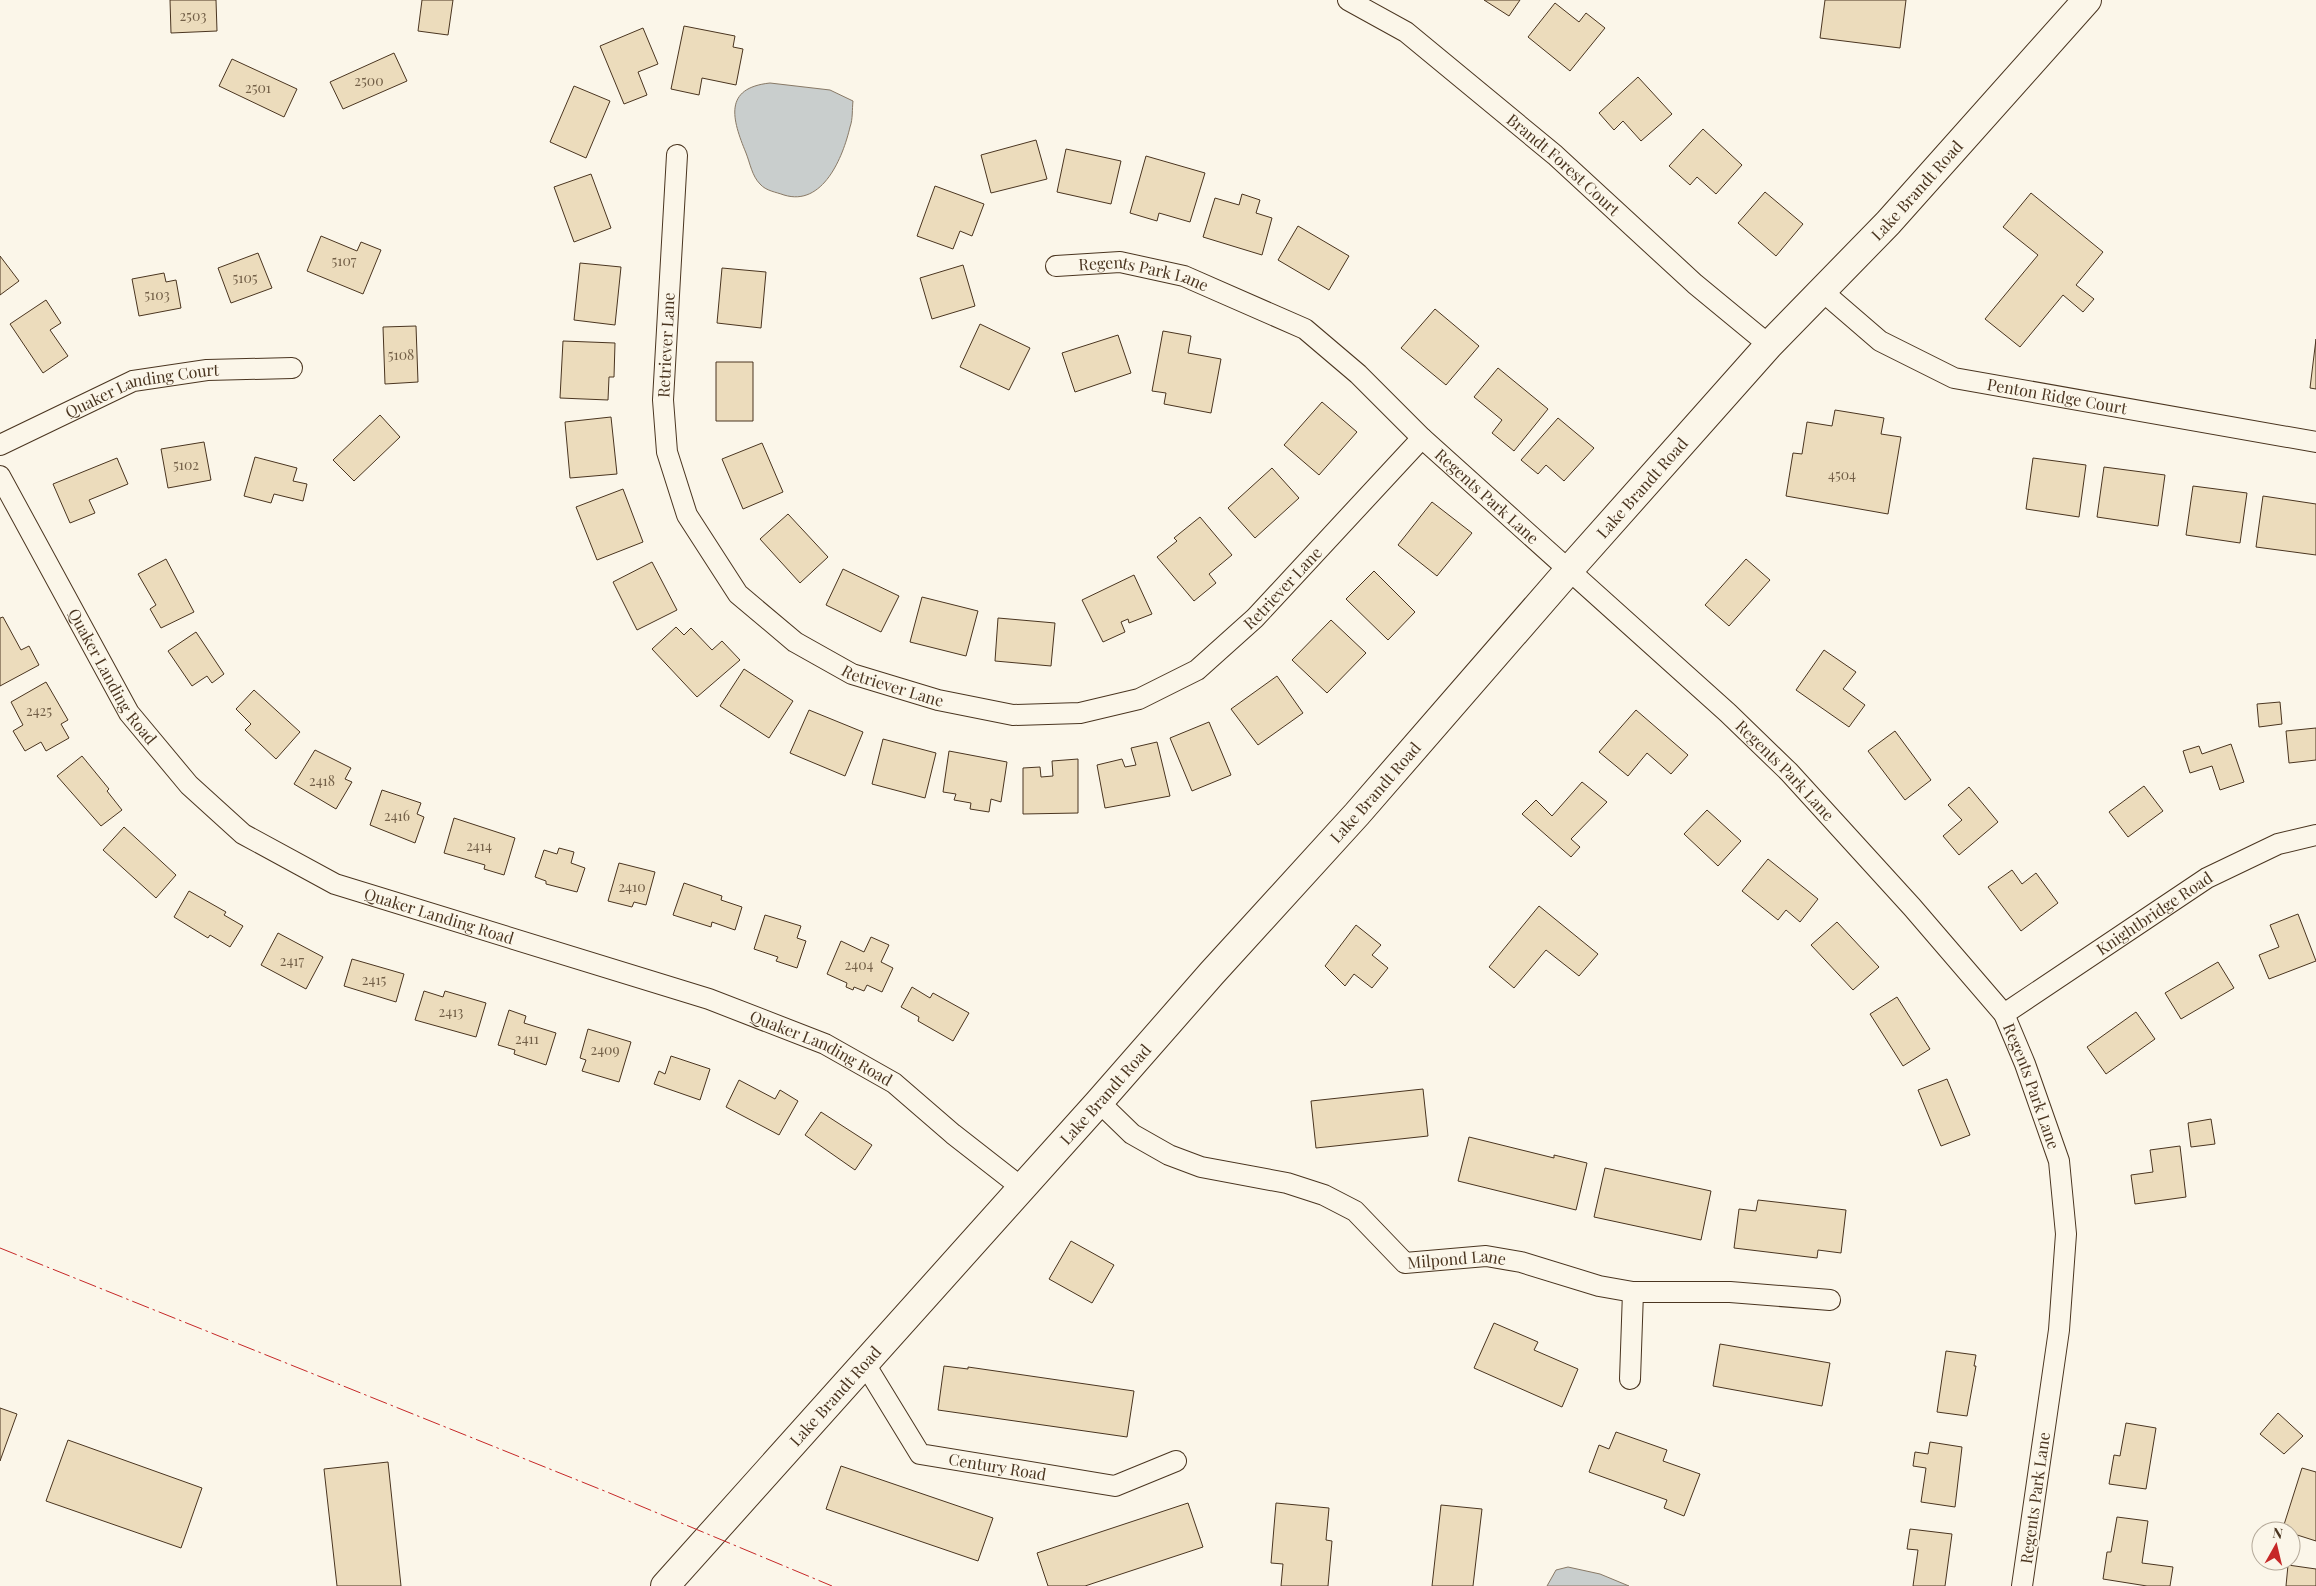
<svg xmlns="http://www.w3.org/2000/svg" width="2316" height="1586" font-family="'Playfair Display',serif">
<style>
.water{fill:#c9cecd;stroke:#887966}
.building{fill:#ecdcbc;stroke:#4a3520}
.lines{fill:none;stroke-linecap:round;stroke-linejoin:round}
.street-casing{stroke:#4a3520;stroke-width:22}
.secondary-casing{stroke:#4a3520;stroke-width:30}
.street{stroke:#fbf6e9;stroke-width:20}
.secondary{stroke:#fbf6e9;stroke-width:28}
.power{stroke:#c62828;stroke-width:1;stroke-dasharray:18 4 2.5 4;stroke-linecap:butt}
.labels{text-anchor:middle;stroke-width:4;stroke-linejoin:round;paint-order:stroke}
.number-label{font-size:14px;fill:#725f47}
.street-label{font-size:16px;fill:#4a3520;stroke:#fbf6e9}
</style>
<rect width="100%" height="100%" fill="#fbf6e9"/>
<!-- water -->
<path class="water" d="M770 83 830 90 853 101C852 109 853 119 850 127 843 157 823 207 784 195 776 192 766 191 760 184 752 176 750 163 746 153 732 119 723 88 770 83Z
M1568 1567 1600 1574 1629 1586H1547L1556 1570Z"/>
<!-- building -->
<path class="building" d="M170 0H216L217 31 171 33Z
M422 0H453L448 35 418 31Z
M1484 0H1520L1509 16Z
M1825 0H1906L1900 48 1820 38Z
M1555 3 1579 22 1586 13 1605 28 1570 71 1528 37Z
M684 26 735 36 733 47 743 49 736 85 702 78 699 95 671 89Z
M643 28 658 64 638 72 647 95 624 104 600 46Z
M394 53 407 81 343 109 330 82Z
M232 59 297 89 284 117 219 86Z
M1638 77 1672 114 1641 141 1623 121 1614 130 1599 113Z
M574 86 610 101 586 158 550 142Z
M1703 129 1742 165 1716 194 1697 177 1690 185 1669 166Z
M1036 140 1047 179 991 193 981 155Z
M1066 149 1121 161 1111 204 1057 192Z
M1146 156 1205 173 1190 222 1159 213 1157 221 1130 213Z
M591 174 611 228 574 242 554 187Z
M935 186 984 204 972 236 960 231 953 249 917 236Z
M1765 192 1803 224 1776 256 1738 223Z
M2031 193 2103 252 2076 285 2094 299 2083 312 2063 295 2020 347 1985 319 2038 255 2003 227Z
M1242 194 1260 200 1256 213 1272 218 1262 255 1203 237 1215 198 1239 205Z
M1298 226 1349 256 1329 290 1278 260Z
M321 236 357 251 361 242 381 250 363 294 307 271Z
M258 253 272 288 231 303 218 268Z
M0 256 19 281 0 295Z
M580 263 621 267 615 325 574 320Z
M963 265 975 306 932 319 920 278Z
M722 268 766 272 761 328 717 323Z
M164 273 166 282 176 280 181 308 139 316 132 279Z
M46 300 61 323 50 330 68 356 43 373 10 324Z
M1435 309 1479 346 1446 385 1401 348Z
M980 324 1030 348 1009 390 960 367Z
M416 326 418 382 385 384 383 327Z
M1163 331 1191 336 1188 353 1221 359 1211 413 1164 404 1166 393 1152 391Z
M1118 335 1131 373 1075 392 1062 353Z
M2316 339V389L2310 388Z
M563 341 615 343 614 377H609L608 400 560 398Z
M716 362H753V421H716Z
M1498 368 1548 409 1514 451 1492 433 1502 420 1474 397Z
M1322 402 1357 432 1319 475 1284 445Z
M1835 410 1884 418 1881 434 1901 437 1888 514 1786 496 1793 453 1802 454 1807 422 1832 426Z
M380 415 400 437 354 481 333 460Z
M611 417 617 474 570 478 565 422Z
M1558 418 1594 448 1564 481 1546 465 1538 474 1521 460Z
M204 442 211 480 168 488 161 449Z
M762 443 783 492 743 509 722 459Z
M255 457 297 468 293 481 307 484 303 501 274 494 271 503 244 496Z
M117 458 128 484 89 500 95 513 70 523 53 484Z
M2033 458 2086 465 2079 517 2026 509Z
M2104 467 2165 475 2158 526 2097 517Z
M1272 468 1299 498 1255 538 1228 508Z
M2193 486 2247 493 2240 543 2186 535Z
M623 489 643 542 597 560 576 507Z
M2263 496 2316 504V555L2256 547Z
M1432 502 1472 533 1437 576 1398 545Z
M788 514 828 557 800 583 760 539Z
M1200 517 1232 555 1209 574 1216 583 1194 601 1157 557 1177 541 1174 538Z
M166 559 194 612 161 628 150 609 156 605 138 574Z
M1746 559 1770 580 1729 626 1705 605Z
M652 562 677 610 637 630 613 582Z
M843 569 899 596 881 632 826 605Z
M1374 571 1415 612 1388 640 1346 599Z
M1134 575 1152 614 1129 623 1128 619 1121 622 1125 632 1103 642 1082 600Z
M922 597 978 611 966 656 910 642Z
M3 617 21 650 29 646 39 665 0 686V618Z
M998 618 1055 623 1051 666 995 661Z
M1331 620 1366 653 1327 693 1292 660Z
M676 627 684 635 691 628 712 650 722 641 740 660 697 697 652 649Z
M196 632 224 674 212 683 207 676 192 686 168 651Z
M1824 650 1856 672 1843 689 1865 705 1849 727 1796 690Z
M744 669 793 701 769 738 720 706Z
M1277 676 1303 713 1258 745 1231 709Z
M46 682 68 720 61 724 69 738 46 751 41 742 25 751 13 731 23 725 11 702Z
M254 690 300 732 276 759 245 730 251 724 236 709Z
M2280 702 2282 724 2259 727 2257 704Z
M809 710 863 732 845 776 790 753Z
M1636 710 1688 755 1671 774 1647 753 1628 776 1599 752Z
M1209 722 1231 775 1192 791 1170 738Z
M2316 728V760L2289 763 2286 731Z
M1895 731 1931 780 1905 800 1868 751Z
M883 739 936 753 925 798 872 784Z
M1157 742 1170 796 1105 808 1097 765 1122 759 1125 767 1136 765 1131 748Z
M2231 744 2244 782 2220 790 2212 766 2190 773 2183 751 2199 746 2202 754Z
M315 750 351 768 345 779 352 782 336 809 294 784Z
M949 751 1007 762 1001 802 991 799 989 812 970 809 971 803 954 800 956 794 943 792Z
M82 756 109 789 107 791 122 810 101 826 57 776Z
M1078 759V813L1023 814V768L1040 767 1041 777 1053 776 1052 761Z
M1582 782 1607 802 1571 839 1580 847 1571 857 1522 814 1536 800 1552 816Z
M2144 786 2163 811 2128 837 2109 812Z
M1969 787 1998 822 1959 855 1943 836 1962 820 1948 805Z
M382 790 421 803 417 814 424 817 415 843 370 825Z
M1707 810 1741 841 1718 866 1684 834Z
M454 818 515 838 504 875 484 869 485 865 444 853Z
M124 827 176 875 156 898 103 850Z
M559 848 574 852 571 863 585 868 577 892 546 884V881L535 877 544 850 557 854Z
M1768 859 1818 899 1800 922 1786 910 1778 920 1742 891Z
M619 863 655 872 646 905 634 902 632 907 608 901Z
M2012 870 2022 884 2036 873 2058 903 2021 931 1988 887Z
M684 883 722 896 721 900 742 907 735 930 712 922 711 927 673 915Z
M189 891 226 912 224 915 243 926 230 947 210 935 208 938 174 917Z
M1539 906 1598 954 1579 976 1546 950 1514 988 1489 967Z
M2298 914 2316 961 2269 979 2259 955 2279 947 2270 925Z
M765 915 801 926 797 938 806 941 797 968 776 961 778 957 754 949Z
M1837 922 1879 967 1853 990 1811 945Z
M1356 925 1381 945 1372 955 1388 968 1372 988 1354 974 1345 986 1325 966Z
M278 933 323 957 306 989 261 965Z
M871 937 889 945 881 962 893 968 882 992 867 985 864 991 854 987 853 990 846 987 847 983 827 974 841 941 864 952Z
M352 959 404 974 396 1002 344 986Z
M2218 962 2234 988 2181 1019 2165 993Z
M912 987 930 998 933 993 969 1013 953 1041 918 1021 919 1017 901 1007Z
M424 991 443 997 445 991 486 1003 476 1037 415 1020Z
M1897 997 1930 1049 1903 1066 1870 1014Z
M509 1010 526 1016 524 1023 556 1033 546 1065 514 1054 515 1050 498 1045Z
M2136 1012 2155 1039 2106 1074 2087 1047Z
M588 1029 631 1042 619 1082 582 1071 586 1060 580 1058Z
M671 1056 710 1069 700 1100 654 1084 659 1071 665 1074Z
M1947 1079 1970 1135 1941 1146 1918 1090Z
M739 1080 775 1099 780 1090 798 1101 779 1135 726 1107Z
M1423 1089 1428 1136 1316 1148 1311 1101Z
M821 1112 872 1145 855 1170 805 1135Z
M2211 1119 2215 1144 2191 1147 2188 1123Z
M1469 1137 1554 1158V1155L1587 1163 1576 1210 1458 1181Z
M2180 1146 2186 1197 2135 1204 2131 1175 2153 1172 2150 1150Z
M1605 1168 1711 1191 1701 1240 1594 1217Z
M1758 1200 1846 1210 1841 1253 1818 1250 1817 1258 1734 1248 1739 1209 1756 1211Z
M1071 1241 1114 1265 1092 1303 1049 1279Z
M1494 1323 1538 1342 1534 1350 1578 1369 1562 1407 1474 1368Z
M1720 1344 1830 1363 1822 1406 1713 1386Z
M1946 1351 1976 1355 1974 1366H1976L1967 1416 1937 1412Z
M944 1366 968 1369V1367L1134 1391 1127 1437 938 1410Z
M0 1408 17 1414 0 1461Z
M2278 1413 2303 1436 2284 1454 2260 1434Z
M2126 1423 2156 1428 2146 1489 2109 1484 2114 1455 2120 1456Z
M1616 1432 1667 1450 1663 1461 1700 1474 1684 1516 1664 1508 1667 1500 1589 1472 1599 1445 1609 1449Z
M68 1440 202 1488 181 1548 46 1501Z
M1930 1442 1962 1447 1955 1507 1921 1502 1926 1468 1913 1466 1915 1452 1928 1454Z
M388 1462 401 1586H337L324 1469Z
M841 1466 993 1518 978 1561 826 1509Z
M2302 1468 2316 1472V1541L2291 1533V1531H2282Z
M1188 1503 1203 1547 1085 1586H1048L1037 1553Z
M1276 1503 1329 1508 1326 1540 1332 1541 1328 1586H1281L1283 1564 1271 1563Z
M1441 1505 1482 1509 1473 1586H1432Z
M2117 1517 2148 1521 2142 1563 2173 1567 2170 1586H2147L2103 1579 2107 1552H2111Z
M1910 1529 1952 1534 1945 1586H1913L1918 1550 1907 1549Z
M2288 1565 2316 1569V1586H2286Z"/>
<g class="lines">
<defs>
<g id="street">
<path id="s1" d="M1348 0 1406 32 1555 155 1695 284 1769 345"/>
<path id="s2" d="M677 155 663 400 667 452 687 515 738 594 795 642 852 674 938 700 1013 715 1080 713 1139 699 1197 670 1255 618 1422 438"/>
<path id="s3" d="M1056 266 1120 262 1184 276 1305 329 1358 374 1422 438 1728 713 1789 772 1912 907 2004 1014 2025 1064 2059 1161 2066 1234 2059 1330 2022 1586"/>
<path id="s4" d="M1822 291 1880 341 1954 378 2316 442"/>
<path id="s5" d="M0 445 133 381 207 370 292 368"/>
<path id="s6" d="M0 476 129 713 189 785 243 834 335 884 709 999 825 1044 894 1083 953 1134 1021 1187"/>
<path id="s7" d="M2004 1014 2207 878 2278 844 2316 835"/>
<path id="s8" d="M1099 1102 1132 1134 1169 1155 1201 1167 1287 1183 1324 1195 1355 1211 1405 1263 1486 1256 1521 1262 1599 1286 1633 1292H1730L1830 1300"/>
<path id="s9" d="M865 1364 920 1454 1115 1486 1176 1461"/>
<path d="M1630 1379 1633 1292"/>
</g>
<g id="secondary">
<path id="s10" d="M665 1586 1099 1102 1212 973 1357 814 1569 570 1769 345 1888 223 2087 0"/>
</g>
</defs>
<!-- street casing -->
<use href="#street" class="street-casing"/>
<!-- secondary casing -->
<use href="#secondary" class="secondary-casing"/>
<!-- street -->
<use href="#street" class="street"/>
<!-- secondary -->
<use href="#secondary" class="secondary"/>
<!-- power -->
<path class="power" d="M0 1248 607 1492 832 1586"/>
</g>
<g class="labels">
<!-- number labels -->
<g class="number-label">
<text x="193" y="21">2503</text>
<text x="369" y="86">2500</text>
<text x="258" y="93">2501</text>
<text x="344" y="266">5107</text>
<text x="245" y="283">5105</text>
<text x="157" y="300">5103</text>
<text x="401" y="360">5108</text>
<text x="186" y="470">5102</text>
<text x="1842" y="480">4504</text>
<text x="39" y="716">2425</text>
<text x="322" y="786">2418</text>
<text x="397" y="821">2416</text>
<text x="479" y="851">2414</text>
<text x="632" y="892">2410</text>
<text x="292" y="966">2417</text>
<text x="859" y="970">2404</text>
<text x="374" y="985">2415</text>
<text x="451" y="1017">2413</text>
<text x="527" y="1044">2411</text>
<text x="605" y="1055">2409</text>
</g>
<!-- street labels -->
<g class="street-label">
<text dy="6" stroke="none"><textPath href="#s1" startOffset="272">Brandt Forest Court</textPath></text>
<text dy="6" stroke="none"><textPath href="#s10" startOffset="1875">Lake Brandt Road</textPath></text>
<text dy="6" stroke="none"><textPath href="#s3" startOffset="89">Regents Park Lane</textPath></text>
<text transform="translate(666 345) rotate(-87)" y="6">Retriever Lane</text>
<text dy="6" stroke="none"><textPath href="#s5" startOffset="154">Quaker Landing Court</textPath></text>
<text dy="6" stroke="none"><textPath href="#s4" startOffset="264">Penton Ridge Court</textPath></text>
<text dy="6" stroke="none"><textPath href="#s10" startOffset="1470">Lake Brandt Road</textPath></text>
<text dy="6" stroke="none"><textPath href="#s3" startOffset="509">Regents Park Lane</textPath></text>
<text dy="6" stroke="none"><textPath href="#s2" startOffset="1075">Retriever Lane</textPath></text>
<text dy="6" stroke="none"><textPath href="#s6" startOffset="230">Quaker Landing Road</textPath></text>
<text dy="6" stroke="none"><textPath href="#s2" startOffset="640">Retriever Lane</textPath></text>
<text dy="6" stroke="none"><textPath href="#s3" startOffset="914">Regents Park Lane</textPath></text>
<text dy="6" stroke="none"><textPath href="#s10" startOffset="1065">Lake Brandt Road</textPath></text>
<text dy="6" stroke="none"><textPath href="#s7" startOffset="181">Knightbridge Road</textPath></text>
<text dy="6" stroke="none"><textPath href="#s6" startOffset="650">Quaker Landing Road</textPath></text>
<text dy="6" stroke="none"><textPath href="#s6" startOffset="1055">Quaker Landing Road</textPath></text>
<text dy="6" stroke="none"><textPath href="#s3" startOffset="1319">Regents Park Lane</textPath></text>
<text dy="6" stroke="none"><textPath href="#s10" startOffset="660">Lake Brandt Road</textPath></text>
<text dy="6" stroke="none"><textPath href="#s8" startOffset="408">Milpond Lane</textPath></text>
<text dy="6" stroke="none"><textPath href="#s10" startOffset="255">Lake Brandt Road</textPath></text>
<text dy="6" stroke="none"><textPath href="#s9" startOffset="184">Century Road</textPath></text>
<text transform="translate(2035 1498) rotate(-82)" y="6">Regents Park Lane</text>
</g>
</g>
<!-- north arrow -->
<g transform="translate(2276 1546) rotate(8)"><circle r="24" fill="#fbf6e9" stroke="#b4a999"/>
<path d="M0-4L9 19L0 12L-9 19Z" fill="#c62828"/>
<text y="-8" font-size="14" font-weight="bold" text-anchor="middle" fill="#4a3520">N</text>
</g>
</svg>
